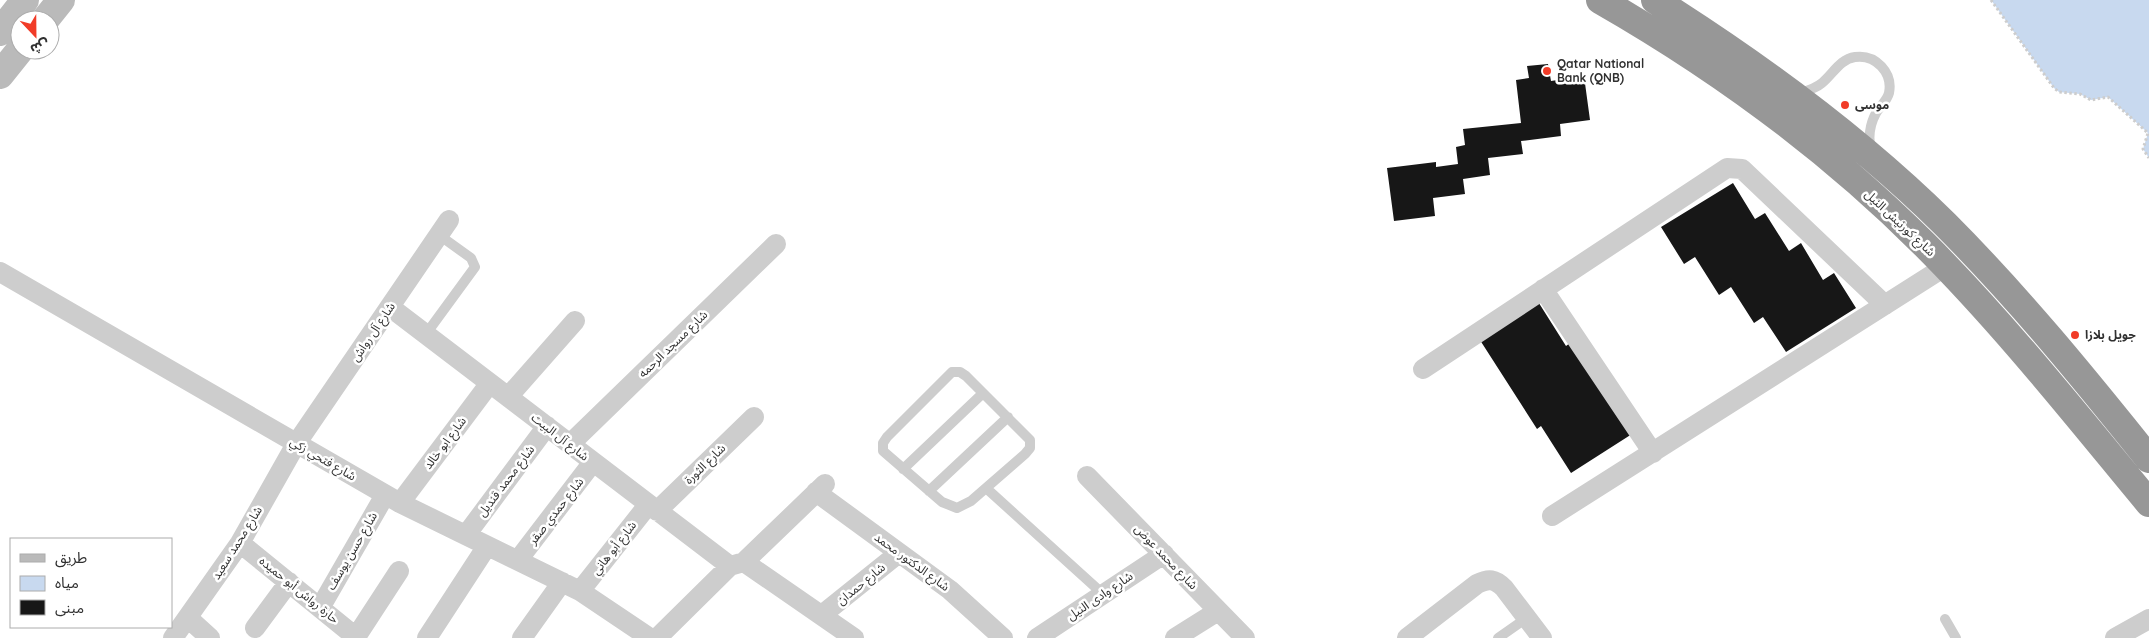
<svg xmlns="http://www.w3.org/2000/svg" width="2149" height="638" font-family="Quicksand,'Noto Sans Arabic',sans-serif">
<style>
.water{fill:#c8d9ef}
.building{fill:#171717}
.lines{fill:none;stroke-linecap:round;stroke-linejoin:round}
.path{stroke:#cdcdcd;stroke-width:3;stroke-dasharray:2.5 2.5;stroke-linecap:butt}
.lane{stroke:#cdcdcd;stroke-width:10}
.street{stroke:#cdcdcd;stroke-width:20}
.secondary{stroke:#bababa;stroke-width:28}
.highway{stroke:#979797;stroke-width:28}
.poi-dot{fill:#f13c28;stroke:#fff;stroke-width:2}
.labels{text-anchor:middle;stroke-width:5;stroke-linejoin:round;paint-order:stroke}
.poi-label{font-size:12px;font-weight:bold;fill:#303030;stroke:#fff;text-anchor:start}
.street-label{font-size:12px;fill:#303030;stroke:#fff}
</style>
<rect width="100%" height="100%" fill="#fff"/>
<!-- water -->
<path class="water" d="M1991 0H2149V158L2143 149 2148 133 2108 97 2091 100 2080 94 2059 92 2054 88Z"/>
<!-- building -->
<path class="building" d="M1548 64 1551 81 1584 76 1590 120 1560 124 1561 136 1521 141 1523 154 1488 158 1490 175 1463 179 1465 194 1433 198 1435 216 1394 221 1387 168 1436 162V167L1458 164 1456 147 1465 145 1463 129 1521 123 1516 80 1529 78 1527 66Z
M1733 183 1755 219 1765 213 1789 251 1801 243 1823 280 1834 273 1856 308 1786 352 1763 317 1754 323 1731 287 1719 295 1695 257 1684 264 1661 227Z
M1537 300 1566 346 1570 343 1632 434 1571 473 1541 426 1537 429 1478 337Z"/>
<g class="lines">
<!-- path -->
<path class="path" d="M1991 0 2054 88 2059 92 2080 94 2091 100 2108 97 2148 133 2143 149 2149 158"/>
<!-- lane -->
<path class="lane" d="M1797 94C1806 91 1815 89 1822 83 1833 74 1840 59 1855 57 1876 54 1893 73 1889 93 1887 101 1880 106 1876 113 1870 124 1868 138 1871 150
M426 334 475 267 471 258 439 235
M952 372H960L966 376 1030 440V448L1025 454 971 501 957 508 942 502 883 451V443L887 437Z
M903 469 983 393
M986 488 1103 594
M929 491 1008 417
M1945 619 1956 638
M1498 638 1528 617"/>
<!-- street -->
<path class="street" d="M0 272 400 503 580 591 650 638
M1543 289 1653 453
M390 307 730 566
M1423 369 1727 168 1742 169 1885 305
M508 397 575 321
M570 444 776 244
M1087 476 1245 638
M816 492 950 590 1003 638
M400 503 490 383
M657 511 754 417
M1552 516 1946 266
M466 535 547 426
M240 543 357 638
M518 560 593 462
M744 562 854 638
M580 591 648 505
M320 608 385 495
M823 614 899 553
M188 618 210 638
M255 628 289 582
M356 637 399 571
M173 638 240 543 296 444 449 220
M427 638 487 546
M522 638 562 582
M657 638 730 566 744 562 825 484
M1037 638 1164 554
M1175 638 1218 611
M1407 638 1477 584C1489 578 1495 579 1504 588L1542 638
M2115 638 2149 619"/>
<!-- secondary -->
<path class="secondary" d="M45 20 61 0
M0 32 25 0
M0 75 20 50"/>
<!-- highway -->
<path class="highway" d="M1600 0C1717 67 1829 149 1924 244 2005 325 2076 415 2149 503
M1655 0C1758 65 1858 138 1945 224 2019 298 2084 378 2149 459"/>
</g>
<!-- markers -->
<g class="poi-dot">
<circle cx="1547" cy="71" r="5"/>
<circle cx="1845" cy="105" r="5"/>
<circle cx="2075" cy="335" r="5"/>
</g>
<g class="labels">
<!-- poi labels -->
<g class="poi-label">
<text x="1557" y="68">Qatar National<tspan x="1557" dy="14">Bank (QNB)</tspan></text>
<text x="1855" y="109">موسى</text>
<text x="2085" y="339">جويل بلازا</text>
</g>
<!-- street labels -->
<g class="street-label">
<text transform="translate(1900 223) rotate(43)" y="4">شارع كورنيش النيل</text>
<text transform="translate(373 332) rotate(-56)" y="4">شارع آل رواش</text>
<text transform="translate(673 344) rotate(-44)" y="4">شارع مسجد الرحمه</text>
<text transform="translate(560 437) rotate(38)" y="4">شارع آل البيت</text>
<text transform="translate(445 443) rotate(-53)" y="4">شارع ابو خالد</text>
<text transform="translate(323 459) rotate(30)" y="4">شارع فتحي زكي</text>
<text transform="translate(705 464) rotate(-44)" y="4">شارع الثورة</text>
<text transform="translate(506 481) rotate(-53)" y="4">شارع محمد قنديل</text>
<text transform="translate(556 511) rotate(-52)" y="4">شارع حمدي صقر</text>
<text transform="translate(237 543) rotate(-58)" y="4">شارع محمد سعيد</text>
<text transform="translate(614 548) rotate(-52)" y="4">شارع أبو هاني</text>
<text transform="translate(352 551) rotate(-60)" y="4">شارع حسن يوسف</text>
<text transform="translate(1166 557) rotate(46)" y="4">شارع محمد عوض</text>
<text transform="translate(912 562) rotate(36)" y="4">شارع الدكتور محمد</text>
<text transform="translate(861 584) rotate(-39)" y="4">شارع حمدان</text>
<text transform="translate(299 590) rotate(39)" y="4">حارة رواش أبو حميده</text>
<text transform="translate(1100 596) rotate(-34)" y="4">شارع وادى النيل</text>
</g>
</g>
<!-- legend -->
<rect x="10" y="538" width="162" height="90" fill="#ffffff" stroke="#acacac"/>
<rect x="20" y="554" width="25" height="8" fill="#bababa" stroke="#acacac"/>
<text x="55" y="563" font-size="15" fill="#303030">طريق</text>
<rect x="20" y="576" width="25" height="15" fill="#c8d9ef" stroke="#acacac"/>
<text x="55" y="588" font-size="15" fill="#303030">مياه</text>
<rect x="20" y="600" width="25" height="15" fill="#171717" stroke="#acacac"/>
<text x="55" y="613" font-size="15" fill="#303030">مبنى</text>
<!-- north arrow -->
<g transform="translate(35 35) rotate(158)"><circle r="24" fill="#ffffff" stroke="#acacac"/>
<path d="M0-4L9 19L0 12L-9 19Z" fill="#f13c28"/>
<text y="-8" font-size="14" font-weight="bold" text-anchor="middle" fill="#303030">ش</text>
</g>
</svg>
